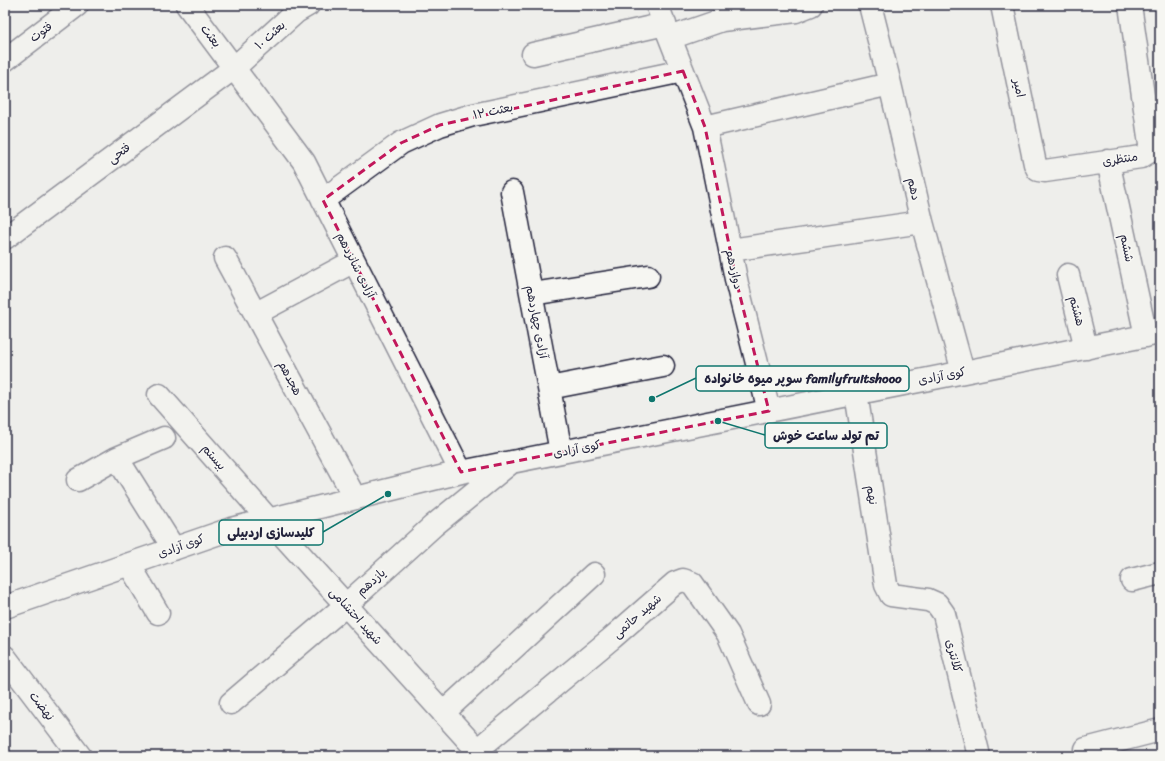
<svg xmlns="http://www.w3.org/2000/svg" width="1165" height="761" font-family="Sriracha,'Playpen Sans Arabic',sans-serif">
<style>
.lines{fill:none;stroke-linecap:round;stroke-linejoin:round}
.minor-casing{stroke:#22223b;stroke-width:25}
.secondary-casing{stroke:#22223b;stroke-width:25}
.minor{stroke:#f6f6f2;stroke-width:22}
.secondary{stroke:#f6f6f2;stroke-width:22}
.marked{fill:none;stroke:#c2185b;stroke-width:3;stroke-dasharray:8 5;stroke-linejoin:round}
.labels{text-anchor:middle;stroke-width:3.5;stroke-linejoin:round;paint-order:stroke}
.street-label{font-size:12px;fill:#22223b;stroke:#f6f6f2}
.leader{fill:none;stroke:#0f766e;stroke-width:1.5}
.callout-dot{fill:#0f766e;stroke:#f6f6f2;stroke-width:1.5}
.callout{fill:#f6f6f2;stroke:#0f766e;stroke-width:1.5}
.callout-label{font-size:13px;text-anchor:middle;font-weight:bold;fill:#22223b}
</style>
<rect width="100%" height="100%" fill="#eeeeeb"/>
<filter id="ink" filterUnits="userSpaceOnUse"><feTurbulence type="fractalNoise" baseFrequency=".025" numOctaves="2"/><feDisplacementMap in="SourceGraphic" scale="8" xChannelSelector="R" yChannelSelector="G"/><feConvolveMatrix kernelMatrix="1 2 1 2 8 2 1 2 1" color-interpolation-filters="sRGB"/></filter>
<g filter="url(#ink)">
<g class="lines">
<defs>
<path id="minor" d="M187 5 304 162 461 472
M657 5 705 127 737 284 769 411
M870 5 890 84 922 222 963 372
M1002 5 1035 164 1038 170 1045 171 1141 157 1149 152 1150 144 1130 5
M670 38 722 20 796 11 811 5
M533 54 665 24
M5 60 77 5
M705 127 890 84
M1108 161 1146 336
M512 192 561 452
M323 200 401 143 440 125 473 115 683 71
M5 238 234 68 296 12 308 5
M730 250 922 222
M225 258 355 498
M1068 275 1086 348
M532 294 648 276
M255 314 354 261
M549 388 663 366
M856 393 886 585 891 595 928 600 937 604 944 614 979 756
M159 395 269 520 477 750 484 756
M117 458 174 549
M78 480 117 458 164 438
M129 564 158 613
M1132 580 1160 573
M5 607 231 529 461 472 1160 333
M231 703 346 605 433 526 509 464
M443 713 594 574
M1086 749 1160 730
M477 750 612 638 675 583 683 580 692 583 728 634 759 704"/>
<path id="secondary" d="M5 657 80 756"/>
</defs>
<!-- minor casing -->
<use href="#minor" class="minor-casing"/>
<!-- secondary casing -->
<use href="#secondary" class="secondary-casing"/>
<!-- minor -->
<use href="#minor" class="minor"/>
<!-- secondary -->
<use href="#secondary" class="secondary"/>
</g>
</g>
<!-- marked area -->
<path d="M0 0H1165V761H0ZM683 71 705 127 737 284 769 411 461 472 323 200 401 143 440 125Z" fill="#eeeeeb" fill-opacity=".55" fill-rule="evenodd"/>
<path class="marked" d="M683 71 705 127 737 284 769 411 461 472 323 200 401 143 440 125Z"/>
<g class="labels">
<!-- street labels -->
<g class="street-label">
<text transform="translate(41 32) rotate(-37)" y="4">فتوت</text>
<text transform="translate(270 35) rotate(-42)" y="4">بعثت ۱۰</text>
<text transform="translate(211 36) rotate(53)" y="4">بعثت</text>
<text transform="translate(1019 88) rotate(78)" y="4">امیر</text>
<text transform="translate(493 111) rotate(-12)" y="4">بعثت ۱۲</text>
<text transform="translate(119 153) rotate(-37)" y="4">فتحی</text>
<text transform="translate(1120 159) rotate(-9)" y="4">منتظری</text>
<text transform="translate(914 189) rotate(77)" y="4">دهم</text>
<text transform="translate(1127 248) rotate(78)" y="4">ششم</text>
<text transform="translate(356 265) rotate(63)" y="4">آزادی شانزدهم</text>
<text transform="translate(734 269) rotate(77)" y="4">دوازدهم</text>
<text transform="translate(1077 311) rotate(75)" y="4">هشتم</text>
<text transform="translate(537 322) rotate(79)" y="4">آزادی چهاردهم</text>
<text transform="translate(942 376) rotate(-11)" y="4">کوی آزادی</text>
<text transform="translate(290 378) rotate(62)" y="4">هجدهم</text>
<text transform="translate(577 449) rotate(-11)" y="4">کوی آزادی</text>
<text transform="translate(214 457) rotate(49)" y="4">بیستم</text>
<text transform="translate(872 495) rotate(81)" y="4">نهم</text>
<text transform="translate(181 546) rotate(-19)" y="4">کوی آزادی</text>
<text transform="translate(371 582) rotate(-42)" y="4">یازدهم</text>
<text transform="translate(356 616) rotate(48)" y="4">شهید احتشامی</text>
<text transform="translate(637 616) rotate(-41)" y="4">شهید حاتمی</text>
<text transform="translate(954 656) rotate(76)" y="4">کلانتری</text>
<text transform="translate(42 706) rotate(53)" y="4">نهضت</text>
</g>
</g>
<!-- callouts -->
<path class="leader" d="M652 399L696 378M718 421L765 435M388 494L323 532"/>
<g class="callout-dot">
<circle cx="652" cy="399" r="4"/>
<circle cx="718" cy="421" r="4"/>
<circle cx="388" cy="494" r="4"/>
</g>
<g class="callout">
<rect x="696" y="366" width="213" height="25" rx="4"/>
<rect x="765" y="423" width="122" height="25" rx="4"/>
<rect x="219" y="520" width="104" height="25" rx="4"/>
</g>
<g class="callout-label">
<text x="803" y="383">سوپر میوه خانواده familyfruitshooo</text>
<text x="826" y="440">تم تولد ساعت خوش</text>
<text x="271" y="537">کلیدسازی اردبیلی</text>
</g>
<!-- margin -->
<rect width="1165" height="761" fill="none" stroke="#f6f6f2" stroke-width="20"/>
<rect x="10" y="10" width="1145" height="741" fill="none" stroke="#22223b" stroke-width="1.5" filter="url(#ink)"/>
</svg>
